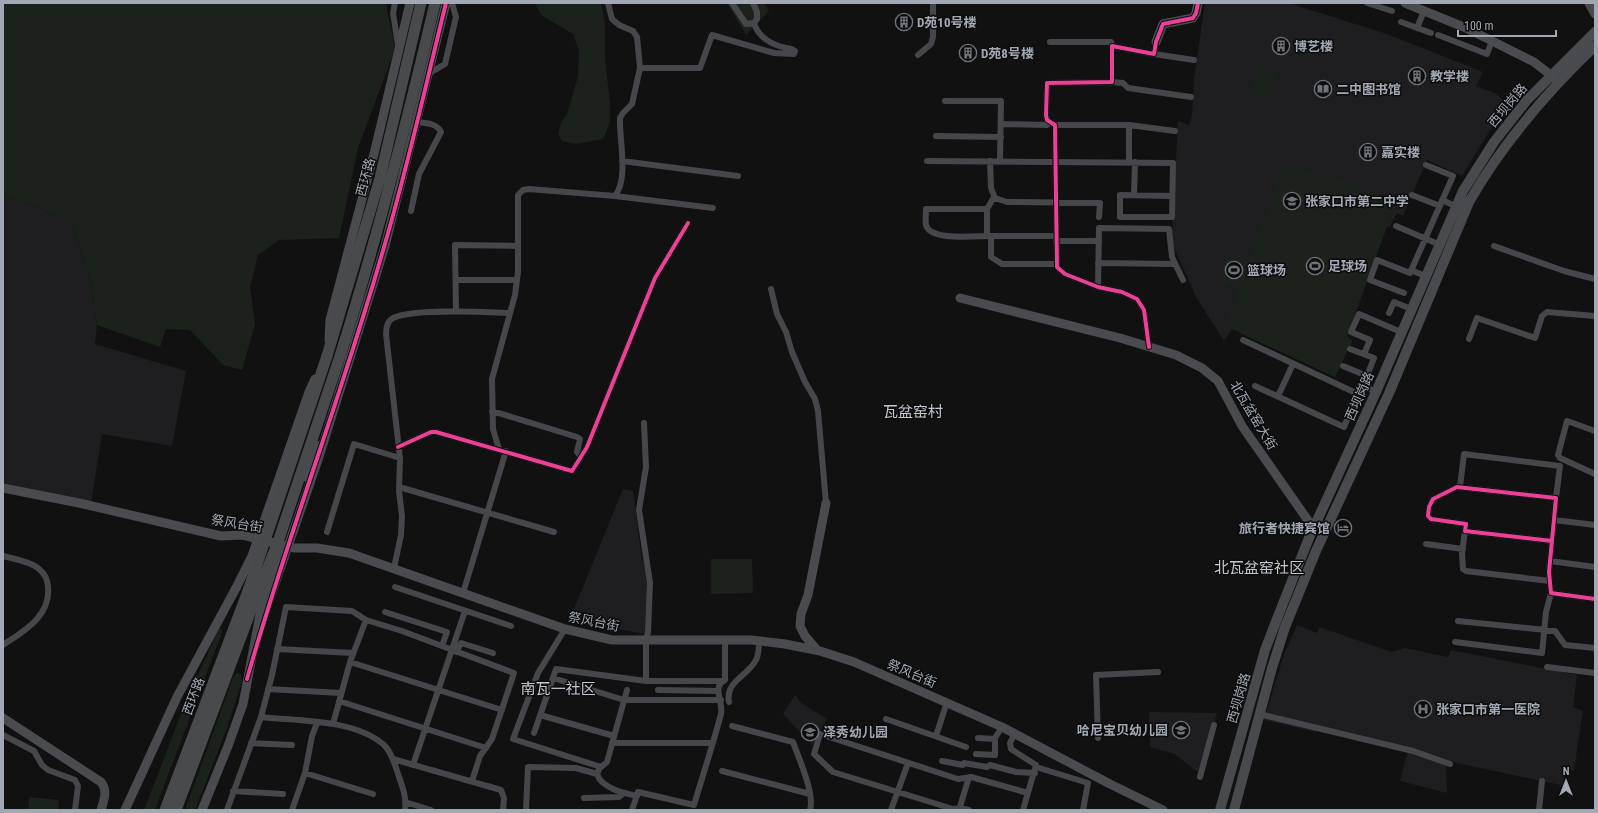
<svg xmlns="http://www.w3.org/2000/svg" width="1598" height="813" font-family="'Roboto Condensed','Noto Sans SC',sans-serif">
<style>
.built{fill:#1e1e20}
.green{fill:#1b221c}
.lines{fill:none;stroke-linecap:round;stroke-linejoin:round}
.street{stroke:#46474b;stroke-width:6}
.secondary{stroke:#4a4b4f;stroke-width:9}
.primary{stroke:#484a4d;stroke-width:10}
.highway{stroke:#494a4c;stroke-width:11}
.secondary-bridge{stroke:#4a4b4f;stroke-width:9}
.highway-bridge{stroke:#494a4c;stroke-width:11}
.cycleway-casing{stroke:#0c0c0d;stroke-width:6}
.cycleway{stroke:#ea4096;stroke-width:4}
.labels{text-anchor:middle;stroke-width:3;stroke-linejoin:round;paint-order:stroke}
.poi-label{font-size:13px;font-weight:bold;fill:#a2a9b4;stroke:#0c0c0d;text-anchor:start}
.street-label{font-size:13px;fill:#a2a9b4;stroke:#0c0c0d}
.quarter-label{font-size:15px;fill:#c3c7d0;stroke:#0c0c0d}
</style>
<rect width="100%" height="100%" fill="#111112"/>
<!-- built -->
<path class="built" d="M1205 3H1289L1387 34 1483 72 1476 86 1495 93 1507 103 1462 176 1427 160 1403 216 1397 213 1390 227 1387 226 1347 337 1352 341 1335 377 1232 329 1224 341 1196 297 1174 247 1172 233 1178 121 1189 125 1192 116 1194 79Z
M3 194 71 220 91 281 97 325 95 344 186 371 172 446 102 434 91 503 3 483Z
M623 489 633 491 642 559 648 579 646 634 569 621Z
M1297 625 1317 633 1319 627 1392 652 1405 648 1448 657 1451 650 1577 675 1573 707 1583 711 1574 770 1567 771 1565 786 1447 761 1446 770 1447 793 1400 781 1408 750 1319 729 1316 732 1264 720 1283 657Z
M795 695 801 703 827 719 812 745 783 714Z
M1149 712 1217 713 1200 773 1193 769 1175 754 1150 747Z"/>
<!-- green -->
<path class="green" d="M3 3H382L386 5 395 49 358 148 339 238 279 240 258 255 250 287 255 324 242 370 223 365 190 330 166 329 160 347 97 325 91 281 71 220 3 194Z
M535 3H601L605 23V59L610 103V123L603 139 576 144 562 141 558 134 561 123 567 114 578 77 579 51 573 34 541 15Z
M727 3H764L769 11 746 35Z
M1259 66 1278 72 1269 99 1250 93Z
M1293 166 1321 175 1322 172 1389 198 1387 205 1393 210 1347 336 1352 341 1335 377 1232 329 1226 321 1238 288 1219 281 1230 251 1249 258 1282 170 1291 173Z
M711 559H752L753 593 711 594Z
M222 627 221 635 155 810H144L186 701 218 631Z
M237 673 241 674 242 681 227 728 195 810H185L233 678Z
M29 797 59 800 58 810H28Z"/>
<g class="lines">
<!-- street -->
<path class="street" d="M395 3 393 13 398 45
M608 3 612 19 619 25 633 31 637 37 640 68
M732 3 746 24 754 23 757 19V12L753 3
M1367 3 1392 11
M1401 22 1431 33
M1417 28 1424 11
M1438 35 1487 54 1492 41
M1050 42H1111L1112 46
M1154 54 1194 60
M918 55 931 44 933 37V3
M428 74 445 64 456 17 452 3
M1112 82 1123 83 1128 88 1191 97
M945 101H1001L1000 161
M1001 124 1047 125 1049 122
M1055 125H1129L1175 131
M936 136 1001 137
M622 161 738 176
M927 161 1173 163 1172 217H1120V195L1172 196
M990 161 991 188 995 198 1007 202 1100 203 1099 217
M1129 162V125
M1134 195 1135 162
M1412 195 1440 206
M615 196C629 178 619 140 620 118L623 113 632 104 640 68H700L712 35 774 53 794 54 795 51C791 48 790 49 786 48 772 45 758 37 754 23
M1442 200 1455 206
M987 209H926C926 214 925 220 926 225 930 241 974 236 987 236V209L994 197
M411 211 419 174 441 132C437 123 425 123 416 122
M1396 226 1438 244
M988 236H1056
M991 236V257L1002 264H1056
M1056 241H1099
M1494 246 1564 271 1595 279
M1098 263 1175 264
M1411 270 1425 276
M456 280H517
M1098 287 1099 228 1169 229 1172 257 1183 280
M771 289 777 314 786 332 792 352 805 382 815 399 818 411 826 503
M1404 293 1370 280 1377 260 1410 273 1453 176 1426 165
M456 311 455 245 518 246
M1389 313 1394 302 1411 309
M1469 339 1477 318 1535 338 1542 316 1547 312 1595 316
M1243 340 1358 394
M1149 347 1144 310 1137 299 1122 292 1098 287 1065 274 1057 267 1055 125 1047 120 1046 115 1047 83 1112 82V46L1154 54 1156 42
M1350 349 1374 358 1363 386
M1364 354 1370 340 1351 332 1359 314 1401 332
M1343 366 1367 376
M1255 386 1344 427 1361 385 1376 392
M1278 396 1293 364
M492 411 577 437 580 439 577 452 581 457
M1595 431 1567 421 1558 455 1560 458 1595 474
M398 447 431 432H436L572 471 587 447 655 278 688 223
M499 449 493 429 492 379 515 295 518 272V195L523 190 529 189 615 196 713 208
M399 487 554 532
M1460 487 1464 454 1560 466 1556 498
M1554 520 1595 525
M1465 531 1462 553 1463 569 1466 571 1550 581
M327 532 354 444 400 458
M1552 541 1465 531 1466 524 1431 519 1428 516 1429 507 1433 499 1457 487 1556 498 1549 572 1551 593 1595 599
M1426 544 1463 549
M3 556C14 559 29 561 38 568 44 573 48 579 48 587 51 616 24 631 3 645
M1550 561 1595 567
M394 568 401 535 402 516 399 491 400 458 386 334C386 328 387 321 393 318 414 308 485 312 510 313
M395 587 511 626
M463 593 506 451
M385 612 447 632 442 646
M1458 621 1555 631 1565 645 1595 648
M565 629 538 673 513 739 601 767 607 762 627 690
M1455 642 1542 653 1546 612 1551 593
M277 649 353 653
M456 652 461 643 493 653
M350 662 502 710
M1547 667 1595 673
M553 678 624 700H721
M646 681H722
M268 689 341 693
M658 690 718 691
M339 701 486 748
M729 702C725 681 748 676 756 660 759 654 759 647 759 641
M1259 714 1413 751 1450 764
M540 715 614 736
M261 717C298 721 353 719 383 744 391 751 395 764 398 774 402 786 407 797 405 810
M886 719 966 747
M333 724 350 662 366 620
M732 726 793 742C799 759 815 794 810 810
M534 733 556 669 646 681V640L648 632 650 583 639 510 646 467 644 423
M1015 733 1010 743 1011 749 1036 765 1023 810
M3 735 34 751 42 765 48 770 75 780 78 786 75 810
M936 736 947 702
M978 738 995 739
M1098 738 1096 675 1158 672
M251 743 292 745
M612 743H713
M976 754 995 755V738L1002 727
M393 759 501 790 504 798 503 810
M942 761 963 765 964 763 987 767 990 765 1016 772 1035 773
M413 765 465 611
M1036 767 1088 783 1083 810
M722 771 810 794
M305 773 373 794
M597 774C601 788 624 793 637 796
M1200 777 1214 725
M233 791 283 794
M584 798 619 797 624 793
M405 802 431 810
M227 810 261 717 272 675 286 607 352 611 366 620 402 631 514 673 492 739 480 756 472 781
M292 810 305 773 312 736 317 723
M526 810 528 767 576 768 597 774 600 767
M632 810 638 792 694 805C703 775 713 744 721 714 724 703 711 687 725 680V640
M891 810 908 763
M959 810 969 777
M969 810 960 808 953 809 833 772 814 754 820 734 958 779 971 777 1028 793
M1539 810 1542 781"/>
<!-- secondary -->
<path class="secondary" d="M1405 3 1466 28 1534 62 1557 80
M1589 3 1595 14
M1156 42 1163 24 1193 18 1196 13 1198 3
M960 298 1120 338 1176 355 1202 368 1218 381 1242 426 1314 529
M329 340 330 320 374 154 410 3
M350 358 385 246 446 3
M3 488 79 503 221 536 242 535 294 548H317L349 553 565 629 612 640H752L785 644 820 651 854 662 1002 727 1110 784 1163 810
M817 650 805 636 800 626 801 614 808 595 826 503
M3 718 101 782C108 791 104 800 101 810
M125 810 177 697 236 588
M202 810 228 746 243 704 263 599"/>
<!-- primary -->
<path class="primary" d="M1220 810 1265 650 1282 606 1309 538 1376 392 1463 191 1494 142 1527 100 1595 32
M1234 810 1272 668 1285 627 1316 551 1390 391 1469 202C1502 144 1547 92 1595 46"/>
<!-- highway -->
<path class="highway" d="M327 356 380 178 421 3
M340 356C377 239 407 122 435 3
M165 810 248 591
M176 810 256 597"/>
<!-- secondary-bridge -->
<path class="secondary-bridge" d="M306 477 316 445
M236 588 252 556 309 392 315 379
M263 599 282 546
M269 601 319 457 350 358"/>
<!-- highway-bridge -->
<path class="highway-bridge" d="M248 591 327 356
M256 597 278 542 340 356"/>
<defs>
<path id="cycleway" d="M1149 347 1144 310 1137 299 1122 292 1098 287 1065 274 1057 267 1055 125 1047 120 1046 115 1047 83 1112 82V46L1154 54 1156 42 1163 24 1193 18 1196 13 1198 3
M398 447 431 432H436L572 471 587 447 655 278 688 223
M1552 541 1465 531 1466 524 1431 519 1428 516 1429 507 1433 499 1457 487 1556 498 1549 572 1551 593 1595 599
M247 679C288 534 343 392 384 247 408 166 426 84 446 3"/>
</defs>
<!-- cycleway casing -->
<use href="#cycleway" class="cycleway-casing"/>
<!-- cycleway -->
<use href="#cycleway" class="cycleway"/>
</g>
<!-- icons -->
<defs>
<symbol id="building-ring" viewBox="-11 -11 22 22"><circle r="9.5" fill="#0c0c0d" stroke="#6f747b" stroke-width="1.5"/><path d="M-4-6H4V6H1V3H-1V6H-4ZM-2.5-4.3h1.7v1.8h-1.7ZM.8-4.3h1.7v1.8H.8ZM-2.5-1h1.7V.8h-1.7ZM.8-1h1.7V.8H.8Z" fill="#6f747b"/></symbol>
<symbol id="library-ring" viewBox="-11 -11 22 22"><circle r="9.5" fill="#0c0c0d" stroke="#6f747b" stroke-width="1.5"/><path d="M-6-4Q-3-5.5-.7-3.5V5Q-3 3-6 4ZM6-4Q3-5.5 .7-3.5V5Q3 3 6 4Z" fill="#6f747b"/></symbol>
<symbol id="school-ring" viewBox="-11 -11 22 22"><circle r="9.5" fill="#0c0c0d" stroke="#6f747b" stroke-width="1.5"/><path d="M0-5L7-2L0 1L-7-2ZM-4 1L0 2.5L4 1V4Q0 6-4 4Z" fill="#6f747b"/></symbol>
<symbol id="stadium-ring" viewBox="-11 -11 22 22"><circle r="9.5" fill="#0c0c0d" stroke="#6f747b" stroke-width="1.5"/><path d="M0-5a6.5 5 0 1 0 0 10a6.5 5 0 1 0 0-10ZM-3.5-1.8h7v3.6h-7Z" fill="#6f747b"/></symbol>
<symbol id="hotel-ring" viewBox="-11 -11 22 22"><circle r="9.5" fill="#0c0c0d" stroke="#6f747b" stroke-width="1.5"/><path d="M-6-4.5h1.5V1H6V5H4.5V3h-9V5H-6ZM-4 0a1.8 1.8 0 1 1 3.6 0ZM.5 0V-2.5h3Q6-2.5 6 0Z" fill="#6f747b"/></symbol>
<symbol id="hospital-ring" viewBox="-11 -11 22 22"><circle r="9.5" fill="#0c0c0d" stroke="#6f747b" stroke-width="1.5"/><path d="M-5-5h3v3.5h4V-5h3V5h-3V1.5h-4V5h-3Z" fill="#6f747b"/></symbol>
</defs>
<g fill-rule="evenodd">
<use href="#building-ring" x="894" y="12" width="20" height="20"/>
<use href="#building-ring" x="1271" y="36" width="20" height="20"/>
<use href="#building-ring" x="958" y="43" width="20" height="20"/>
<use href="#building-ring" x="1407" y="66" width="20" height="20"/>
<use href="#library-ring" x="1313" y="79" width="20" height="20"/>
<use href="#building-ring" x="1358" y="142" width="20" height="20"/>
<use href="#school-ring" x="1282" y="191" width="20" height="20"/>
<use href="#stadium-ring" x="1305" y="256" width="20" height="20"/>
<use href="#stadium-ring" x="1224" y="260" width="20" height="20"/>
<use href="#hotel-ring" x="1333" y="518" width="20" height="20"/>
<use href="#hospital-ring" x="1413" y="699" width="20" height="20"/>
<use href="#school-ring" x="1171" y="720" width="20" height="20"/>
<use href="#school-ring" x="800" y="722" width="20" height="20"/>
</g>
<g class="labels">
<!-- poi labels -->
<g class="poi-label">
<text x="917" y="27">D苑10号楼</text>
<text x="1294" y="51">博艺楼</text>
<text x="981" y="58">D苑8号楼</text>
<text x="1430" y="81">教学楼</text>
<text x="1336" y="94">二中图书馆</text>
<text x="1381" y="157">嘉实楼</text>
<text x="1305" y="206">张家口市第二中学</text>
<text x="1328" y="271">足球场</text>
<text x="1247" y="275">篮球场</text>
<text x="1330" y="533" text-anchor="end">旅行者快捷宾馆</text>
<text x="1436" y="714">张家口市第一医院</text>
<text x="1168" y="735" text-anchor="end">哈尼宝贝幼儿园</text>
<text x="823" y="737">泽秀幼儿园</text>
</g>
<!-- street labels -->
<g class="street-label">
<text transform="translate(1507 105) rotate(-50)" y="5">西坝岗路</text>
<text transform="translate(365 177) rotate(-75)" y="5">西环路</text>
<text transform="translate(1359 396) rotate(-66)" y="5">西坝岗路</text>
<text transform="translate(1254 415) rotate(59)" y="5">北瓦盆窑大街</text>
<text transform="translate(237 523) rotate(9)" y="5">祭风台街</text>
<text transform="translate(594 621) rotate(11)" y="5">祭风台街</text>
<text transform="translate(912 673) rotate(23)" y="5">祭风台街</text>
<text transform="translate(193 696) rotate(-69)" y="5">西环路</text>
<text transform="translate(1238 698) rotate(-74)" y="5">西坝岗路</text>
</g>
<!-- quarter labels -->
<g class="quarter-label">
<text x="913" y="417">瓦盆窑村</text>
<text x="1259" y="573">北瓦盆窑社区</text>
<text x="558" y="694">南瓦一社区</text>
</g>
</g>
<!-- border -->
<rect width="1598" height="813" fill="none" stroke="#a2a9b4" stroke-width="8"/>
<!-- north arrow -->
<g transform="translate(1566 781)" stroke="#0c0c0d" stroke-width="3" paint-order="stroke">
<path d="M0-3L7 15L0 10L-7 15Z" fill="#a2a9b4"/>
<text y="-6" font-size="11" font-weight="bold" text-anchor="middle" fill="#a2a9b4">N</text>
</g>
<!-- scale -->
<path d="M1458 30v6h98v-6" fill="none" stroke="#a2a9b4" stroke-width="2"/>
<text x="1464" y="30" font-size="12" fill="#a2a9b4" stroke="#0c0c0d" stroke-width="3" paint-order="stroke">100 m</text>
</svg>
